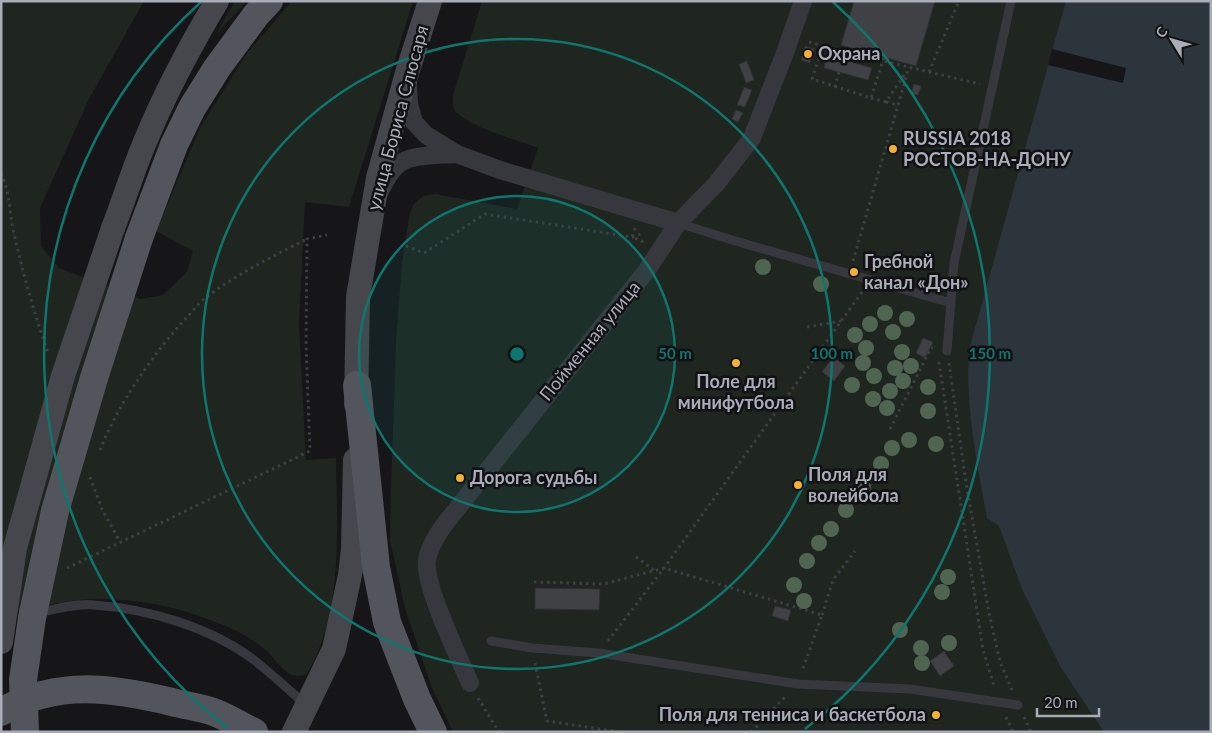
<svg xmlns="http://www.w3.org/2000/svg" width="1212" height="733" font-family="Lato,sans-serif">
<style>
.green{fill:#1e261f}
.water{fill:#2c353c}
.pier{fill:#161618}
.building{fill:#404145;stroke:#303034}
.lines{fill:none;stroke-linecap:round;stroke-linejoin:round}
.path{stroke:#3d3f44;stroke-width:3;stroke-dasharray:2.5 4;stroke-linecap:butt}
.lane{stroke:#37383d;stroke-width:9}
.street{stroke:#37383d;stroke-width:18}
.secondary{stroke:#45474d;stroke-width:24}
.primary{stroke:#53555c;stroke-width:28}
.secondary-bridge{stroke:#45474d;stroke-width:24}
.primary-bridge{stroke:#53555c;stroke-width:28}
.tree{fill:#506452}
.ring{fill:none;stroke:#0f766e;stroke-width:2.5}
.poi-dot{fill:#f2b134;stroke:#111113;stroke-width:2}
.labels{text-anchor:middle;stroke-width:5;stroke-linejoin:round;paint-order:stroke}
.poi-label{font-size:18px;font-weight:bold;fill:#a8adb8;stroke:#111113;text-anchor:start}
.street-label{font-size:18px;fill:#a8adb8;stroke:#111113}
.centre{fill:#0f766e;stroke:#111113;stroke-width:2.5}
.ring-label{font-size:15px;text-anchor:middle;font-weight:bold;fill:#0f766e;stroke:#111113;stroke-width:5;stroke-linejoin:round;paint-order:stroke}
</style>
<rect width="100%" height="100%" fill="#161618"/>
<!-- green -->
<path class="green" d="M1 1H144L89 99 40 208 41 246 59 268 140 299 163 295 187 272 193 251 156 231 201 126 247 53 292 1H413L349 207 305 202 299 323 306 460 336 458C337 527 344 614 306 675 300 676 294 677 288 673 280 667 274 658 267 651 251 637 230 627 210 620 173 605 131 598 91 599 61 601 31 609 1 615Z
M235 1H247L216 34Z
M482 1H1211V732H453L432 688 405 608 390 540 391 488 396 340 402 263 409 217 413 205 423 196 435 194 517 209 538 148C517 140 473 128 457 113 452 109 453 101 453 95Z"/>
<!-- water -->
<path class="water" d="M1066 1H1211V732H1104L1060 666 1022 589 999 526 987 518C977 463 965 406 969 350Z"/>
<!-- pier -->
<path class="pier" d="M1052 49 1126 68 1123 83 1048 65Z"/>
<!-- building -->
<path class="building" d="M854 1H935L916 66 841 45Z
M805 46 815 49 810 63 801 60Z
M827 55 872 68 868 80 824 68Z
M747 61 754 80 746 83 739 64Z
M914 84 921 86 918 95 911 94Z
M744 87 752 90 745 107 737 105Z
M736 110 743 113 738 122 732 119Z
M923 338 933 342 925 358 916 353Z
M833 357 845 366 834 381 822 372Z
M535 588 600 589 599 610 535 609Z
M775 606 791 610 788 621 772 616Z
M944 651 954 666 940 676 930 661Z"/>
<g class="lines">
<!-- path -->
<path class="path" d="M809 42 845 52 980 84
M823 46 812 79 871 98 884 57
M843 60 845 52
M929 72 959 1
M835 87 839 72
M871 98 886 102 906 72
M886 102 898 105
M1 173C10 193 9 209 13 229 22 271 34 312 48 353
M635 228 632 237 642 241V243
M406 246 424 253 485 214 632 237 644 233
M853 261 909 67
M807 327 841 321
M939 362 983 650 994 686
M949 363 967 489 989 613 1000 662 1012 690
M890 429 931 348H933
M100 450C118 404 153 354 187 317 194 310 200 301 208 296 239 273 273 256 307 239
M90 477 102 509 120 542
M636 557 654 570
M67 568 310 451 306 345 307 239 327 235
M534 582 604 584 664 568 822 615 802 671
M822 615 833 580 855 551
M608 641 664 568 862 292
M535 663 547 721 620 732
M478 698 497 729 501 732
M1006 717 1013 732
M1024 717 1031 732
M751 732 785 697"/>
<!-- lane -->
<path class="lane" d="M678 223 732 240 951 303
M947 351 954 263 1011 1
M38 613C54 609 78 603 94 605 149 609 210 627 254 660 272 674 289 690 306 705
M491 641 532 648 599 653 798 684 910 689 1018 705"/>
<!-- street -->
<path class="street" d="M408 84 409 104 414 122 426 135 457 154 500 170 678 223
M379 193C385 181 391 169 402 162 414 154 443 155 456 154
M470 683C459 658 423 584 427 560 429 547 437 535 444 525L647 270 678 223 716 184 752 138 786 50 803 1"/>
<!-- secondary -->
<path class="secondary" d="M113 228C124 200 133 170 145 142 165 93 190 46 217 1
M356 404 358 297 378 178 407 73 430 1
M294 732 334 649 350 575 353 549 355 460"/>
<!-- primary -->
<path class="primary" d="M139 238 174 145 192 108 217 68 256 15 269 1
M357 385 376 567 387 622 417 699 433 732
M1 712C57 679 112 688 172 702 186 706 202 707 216 713 229 718 241 726 254 732"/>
<!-- secondary-bridge -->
<path class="secondary-bridge" d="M1 642 15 548 63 376 113 228"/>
<!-- primary-bridge -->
<path class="primary-bridge" d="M25 732 23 680 32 618 55 511 94 378 139 238"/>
</g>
<!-- trees -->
<g class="tree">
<circle cx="763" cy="267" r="8"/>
<circle cx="821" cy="284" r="8"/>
<circle cx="885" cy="313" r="8"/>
<circle cx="907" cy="319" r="8"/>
<circle cx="870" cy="324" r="8"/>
<circle cx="893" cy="332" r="8"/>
<circle cx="855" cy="335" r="8"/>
<circle cx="866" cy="348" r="8"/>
<circle cx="902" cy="352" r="8"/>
<circle cx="863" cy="363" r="8"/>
<circle cx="911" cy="366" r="8"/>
<circle cx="895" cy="368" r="8"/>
<circle cx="874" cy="376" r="8"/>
<circle cx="903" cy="381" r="8"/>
<circle cx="852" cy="385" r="8"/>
<circle cx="928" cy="387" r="8"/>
<circle cx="890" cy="391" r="8"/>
<circle cx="873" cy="399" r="8"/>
<circle cx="887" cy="408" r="8"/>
<circle cx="928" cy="411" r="8"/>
<circle cx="909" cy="440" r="8"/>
<circle cx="936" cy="444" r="8"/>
<circle cx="892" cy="448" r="8"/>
<circle cx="881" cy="464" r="8"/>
<circle cx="863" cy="487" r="8"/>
<circle cx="846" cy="510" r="8"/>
<circle cx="831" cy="529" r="8"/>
<circle cx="819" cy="543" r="8"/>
<circle cx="807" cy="561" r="8"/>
<circle cx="948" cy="577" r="8"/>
<circle cx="794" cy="585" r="8"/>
<circle cx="942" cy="592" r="8"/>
<circle cx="804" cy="601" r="8"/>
<circle cx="900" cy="630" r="8"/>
<circle cx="949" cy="643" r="8"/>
<circle cx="921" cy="648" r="8"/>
<circle cx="922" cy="663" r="8"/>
</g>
<!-- distance rings -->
<circle cx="517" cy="354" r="158" fill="#0f766e" fill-opacity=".12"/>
<g class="ring">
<circle cx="517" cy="354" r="158"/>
<circle cx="517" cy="354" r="315"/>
<path d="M229 729A473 473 0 0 1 201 2M833 2A473 473 0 0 1 805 729"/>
</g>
<!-- markers -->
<g class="poi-dot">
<circle cx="808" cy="54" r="5"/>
<circle cx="893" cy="149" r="5"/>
<circle cx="854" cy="272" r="5"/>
<circle cx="736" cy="363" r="5"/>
<circle cx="460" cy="478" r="5"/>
<circle cx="798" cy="485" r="5"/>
<circle cx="936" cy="715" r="5"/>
</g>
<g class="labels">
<!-- poi labels -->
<g class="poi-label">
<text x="818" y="60">Охрана</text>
<text x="903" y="145">RUSSIA 2018<tspan x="903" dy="21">РОСТОВ-НА-ДОНУ</tspan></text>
<text x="864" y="268">Гребной<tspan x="864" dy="21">канал «Дон»</tspan></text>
<text x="736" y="388" text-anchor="middle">Поле для<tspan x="736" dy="21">минифутбола</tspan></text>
<text x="808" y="481">Поля для<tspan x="808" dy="21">волейбола</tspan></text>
<text x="470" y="484">Дорога судьбы</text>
<text x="926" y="721" text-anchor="end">Поля для тенниса и баскетбола</text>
</g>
<!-- street labels -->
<g class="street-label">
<text transform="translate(398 118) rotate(-75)" y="6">улица Бориса Слюсаря</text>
<text transform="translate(590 341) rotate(-51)" y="6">Пойменная улица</text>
</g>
</g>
<circle cx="517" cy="354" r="8" class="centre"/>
<g class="ring-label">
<text x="675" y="359">50 m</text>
<text x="832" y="359">100 m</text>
<text x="990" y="359">150 m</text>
</g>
<!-- border -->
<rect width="1212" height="733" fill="none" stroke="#a8adb8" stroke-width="5"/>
<!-- north arrow -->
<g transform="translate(1172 40) rotate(307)" stroke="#111113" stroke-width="4" paint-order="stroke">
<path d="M0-4L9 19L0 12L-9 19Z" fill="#a8adb8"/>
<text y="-8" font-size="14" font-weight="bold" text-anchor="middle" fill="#a8adb8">С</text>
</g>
<!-- scale -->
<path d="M1037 708v8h62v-8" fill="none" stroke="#a8adb8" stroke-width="2.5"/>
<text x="1044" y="708" font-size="15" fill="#a8adb8" stroke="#111113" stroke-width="4" paint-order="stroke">20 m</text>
</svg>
